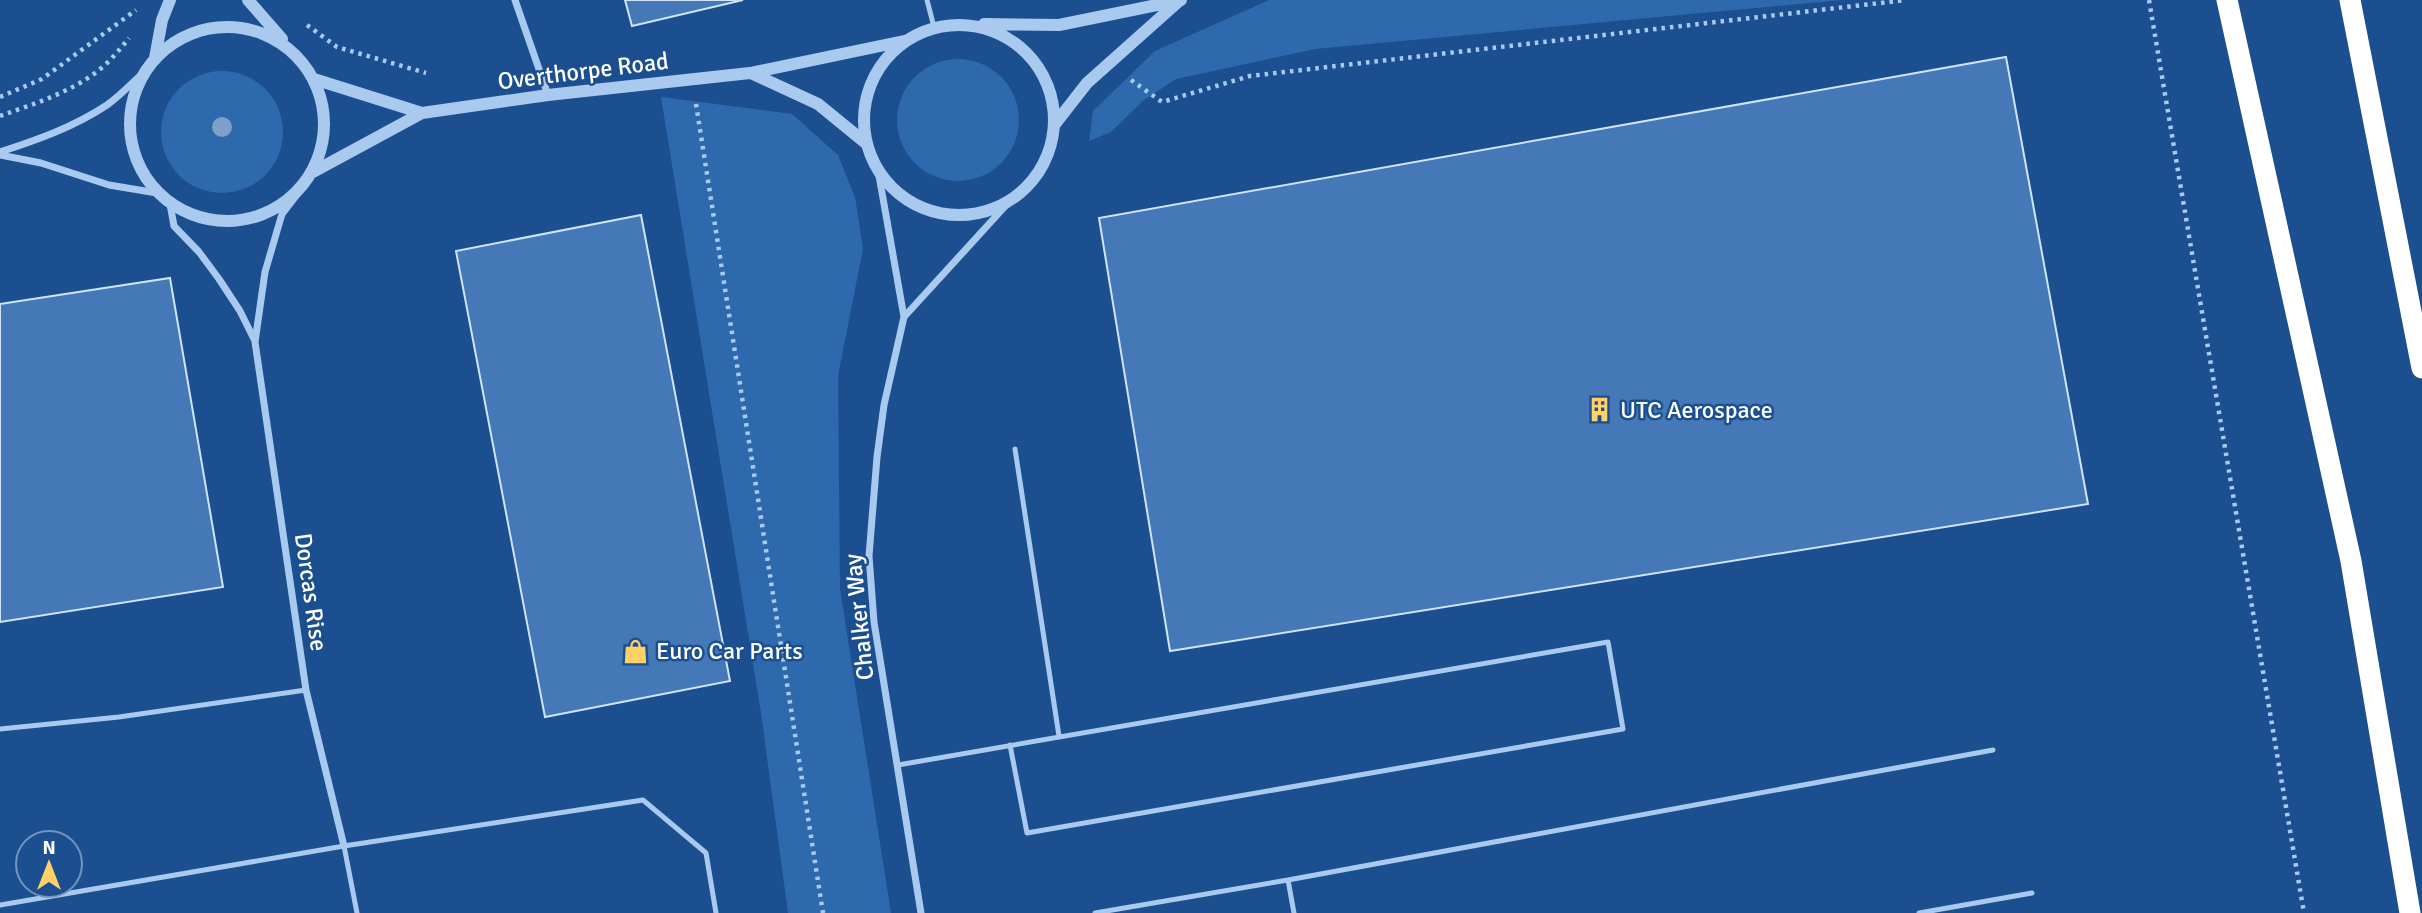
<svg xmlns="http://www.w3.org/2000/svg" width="2422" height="913" font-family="Signika,sans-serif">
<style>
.green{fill:#2e69ad}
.building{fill:#4478b7;stroke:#cfe3fa;stroke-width:2}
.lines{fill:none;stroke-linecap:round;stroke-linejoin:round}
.path{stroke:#a9c9ee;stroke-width:4.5;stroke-dasharray:3.5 5;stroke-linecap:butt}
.service{stroke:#a9c9ee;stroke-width:5}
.minor{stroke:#a9c9ee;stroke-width:7}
.tertiary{stroke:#a9c9ee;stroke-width:12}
.motorway{stroke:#fff;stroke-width:21}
.tree{fill:#7ea0ca}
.labels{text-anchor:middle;stroke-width:5;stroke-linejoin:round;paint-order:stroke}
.street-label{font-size:24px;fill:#fff;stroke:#1b4f8f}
.poi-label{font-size:24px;fill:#fff;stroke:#1b4f8f;text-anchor:start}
</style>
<rect width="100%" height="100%" fill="#1b4f8f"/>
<!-- green -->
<path class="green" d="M1269 0H1842L1315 49 1176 79 1144 100 1111 132 1089 141 1093 111 1155 51Z
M897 120a61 61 0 1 1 122 0a61 61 0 1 1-122 0Z
M161 132a61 61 0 1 1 122 0a61 61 0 1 1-122 0Z
M661 97 792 114 838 155 855 197 863 249 838 376 840 589 891 913H788L761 713Z"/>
<!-- building -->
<path class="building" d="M625 0H743L632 26Z
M2006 57 2088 504 1170 651 1099 218Z
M641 215 730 681 545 717 456 251Z
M170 278 223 587 0 622V304Z"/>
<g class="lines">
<!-- path -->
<path class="path" d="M2149 0 2304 913
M307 25 337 47 426 73
M1131 80 1162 102 1250 76 1906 0
M0 97 42 79 136 10
M696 104 823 913
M0 116C36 103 79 90 107 63 115 55 122 47 129 38"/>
<!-- service -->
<path class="service" d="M927 0 934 27
M1015 449 1059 736
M0 729 119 717 306 690
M898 765 1608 642 1623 729 1027 833 1010 745
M344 846 357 913
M1288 880 1993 750
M0 905 344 846 643 800 706 853 716 913
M1095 913 1288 880 1294 913
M1919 913 2032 893"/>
<!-- minor -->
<path class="minor" d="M515 0 548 95
M0 152C37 140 74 127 107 105 120 96 132 83 144 72
M0 155 41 163 109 185 157 193
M878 170 904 317 884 405 877 457 869 556 874 622 921 913
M305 184 282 214 265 272 255 342 306 690 344 846
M170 204 174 226 199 252 219 279 240 311 255 341
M904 317 1009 202"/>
<!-- tertiary -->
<path class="tertiary" d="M248 0 282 39
M984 24 1059 25 1181 0
M864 120a95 95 0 1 1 190 0a95 95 0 1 1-190 0Z
M130 124a97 97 0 1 1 194 0a97 97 0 1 1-194 0Z
M155 58 162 20 170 0
M751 73 818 104 867 144
M314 79 422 113
M1055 124 1087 83 1179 1
M313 172 422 113 548 95 750 73 904 41"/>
<!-- motorway -->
<path class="motorway" d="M2227 0 2351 561 2410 913
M2350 0 2422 368"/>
</g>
<!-- trees -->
<circle class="tree" cx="222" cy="127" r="10"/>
<!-- icons -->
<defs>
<symbol id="building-bare" viewBox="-9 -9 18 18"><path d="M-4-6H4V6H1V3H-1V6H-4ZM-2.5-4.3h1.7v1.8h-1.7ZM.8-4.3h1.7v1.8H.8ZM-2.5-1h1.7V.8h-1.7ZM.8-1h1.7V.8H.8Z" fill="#ffd166" stroke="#1b4f8f" stroke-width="2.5" paint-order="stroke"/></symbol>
<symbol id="shop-bare" viewBox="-9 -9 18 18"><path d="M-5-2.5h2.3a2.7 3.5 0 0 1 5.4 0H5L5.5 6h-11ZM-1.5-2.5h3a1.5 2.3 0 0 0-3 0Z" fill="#ffd166" stroke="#1b4f8f" stroke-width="2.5" paint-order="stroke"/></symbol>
</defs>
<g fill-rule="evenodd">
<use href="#building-bare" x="1582" y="392" width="35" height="35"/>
<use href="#shop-bare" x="618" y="634" width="35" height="35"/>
</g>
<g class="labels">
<!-- street labels -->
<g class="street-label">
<text transform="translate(583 71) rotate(-7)" y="8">Overthorpe Road</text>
<text transform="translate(311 592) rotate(82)" y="8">Dorcas Rise</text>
<text transform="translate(859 617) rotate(-96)" y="8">Chalker Way</text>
</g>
<!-- poi labels -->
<g class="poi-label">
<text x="1620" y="418">UTC Aerospace</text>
<text x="656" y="659">Euro Car Parts</text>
</g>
</g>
<!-- north arrow -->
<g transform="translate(49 864)"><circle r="33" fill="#1b4f8f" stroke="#7695bc" stroke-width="2"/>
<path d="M0-5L12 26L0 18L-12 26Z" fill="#ffd166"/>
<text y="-10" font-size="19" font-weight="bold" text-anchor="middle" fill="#ffffff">N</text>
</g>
</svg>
